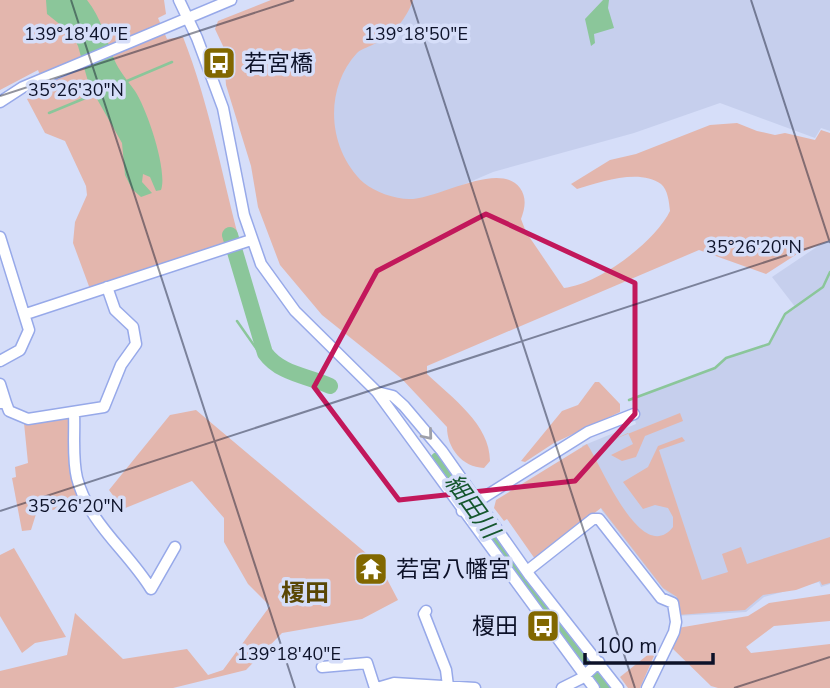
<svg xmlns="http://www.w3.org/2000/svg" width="830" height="688" font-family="'Nunito Sans','Noto Sans JP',sans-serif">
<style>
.built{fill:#c6cfed}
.green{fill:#e3b6ad}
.water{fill:#8bc69a}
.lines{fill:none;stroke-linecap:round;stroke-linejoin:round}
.stream{stroke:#8bc69a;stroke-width:2.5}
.river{stroke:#8bc69a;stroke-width:16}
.minor-casing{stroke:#97a9e9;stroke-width:13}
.minor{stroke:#fff;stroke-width:10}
.oneway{stroke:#9ea0a9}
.marked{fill:none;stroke:#c2185b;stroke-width:5;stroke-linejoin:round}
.ticks{fill:none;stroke:#0d1229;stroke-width:2;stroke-opacity:0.45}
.labels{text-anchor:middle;stroke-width:7;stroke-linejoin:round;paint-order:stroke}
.poi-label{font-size:23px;fill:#0d1229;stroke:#d6def9;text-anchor:start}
.water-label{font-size:24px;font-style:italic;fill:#15572e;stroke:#d6def9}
.neighbourhood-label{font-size:24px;font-weight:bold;fill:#594705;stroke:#d6def9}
.ticks-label{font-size:18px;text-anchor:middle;fill:#0d1229;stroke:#d6def9;stroke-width:7;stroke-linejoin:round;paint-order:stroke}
</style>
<rect width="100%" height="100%" fill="#d6def9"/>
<!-- built -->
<path class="built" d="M376 0H830V131L821 128 815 138 720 103 634 133 493 172 416 205 371 201 329 153 316 95Z
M830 238V584L821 587 819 582 764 597 746 612 677 616 675 598 663 589 602 511 582 446 636 424 632 409 635 407 631 399 715 369 726 359 769 344 785 315 796 308 772 277Z"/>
<!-- green -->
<path class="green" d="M0 0H164L166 14 158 18 167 39 183 37C209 103 221 171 239 239L90 289 73 243 75 222 87 195 86 186 65 141 45 133 27 99 46 91 38 70 0 90Z
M271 0H413C407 18 393 35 376 43 370 47 362 48 357 53 323 90 328 150 364 183 375 192 395 199 409 199 439 199 499 160 520 188 527 198 525 208 521 219L526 232 564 288C599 284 655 242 670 211 669 202 668 190 661 184 640 168 599 182 577 189L571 184 610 160 636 154 710 125 737 123 757 131 775 135 785 133 815 140 821 130 830 133V240L797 254 766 274 699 250 427 366V374C452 398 490 424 490 461L484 468C462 467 447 448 447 427L402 379 322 315 280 265 258 207 251 166 226 85 223 46 215 29 218 21Z
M595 382H599L620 404V412L554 443 525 462 521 461 562 411 578 405Z
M196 410 379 564 398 600 362 619 282 633 246 670 173 688H0V671L67 655 75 613 123 659 187 649 208 675 223 670 270 606 248 584 224 542V518L192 481 123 509 109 490 170 415Z
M680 413 683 421 645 436 636 457 622 461 611 455 633 444 628 433 605 443Z
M71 417 82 503 36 514 31 530 22 531 12 478 16 477 15 467 28 463 24 423Z
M682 437 685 441 659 450 702 580 728 572 722 554 741 547 747 564 830 537V583L822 585 820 581 796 590 763 595 745 610 678 615 677 597 663 588 601 508 535 559 507 519 504 521 494 508 496 500 587 444C601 464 641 567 673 527V517L668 508 655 505 643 509 623 482 648 467 658 446Z
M14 548 66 637 35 643 22 653 0 616V555Z
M830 594V621L774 626 746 647 751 653 830 644V688H718L711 686 671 647 672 629 748 616 769 603Z
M650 653 654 656 640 688H628L620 677Z"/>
<!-- water -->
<path class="water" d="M46 0H87C101 18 106 38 114 59 119 71 128 81 135 91 147 109 168 171 161 190L156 191 150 177 143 174 142 182 152 193 141 197 132 189 125 175 122 143 89 85 78 46 72 34 47 14Z
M603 0H609L608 8 614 28 594 34 595 43 591 46 585 19Z"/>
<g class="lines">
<!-- stream -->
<path class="stream" d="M127 81 172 62
M49 113 95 94
M237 321 258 351 273 363
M629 400 715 368 726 358 769 344 785 314 823 287 830 272"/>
<!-- river -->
<path class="river" d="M230 235 265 353C280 374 308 376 330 386
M438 460 605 688"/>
<defs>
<path id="minor" d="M179 0 197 38 223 108 244 215 261 264 295 311 377 392 594 688
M0 102 23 87 231 0
M0 237 29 330 20 350 0 361
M26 314 251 240
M0 384 6 403
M377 392 393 396 404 406 442 451 530 576 618 688
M0 403H6L9 411 28 419 104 407 121 365 136 344 133 327 115 310 107 287
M74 413C75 433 72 458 77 478 89 524 127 550 151 589L175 547
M462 511 588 432 634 414
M527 571 593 519H599L661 598 673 603 676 622 674 632 647 688
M426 611 424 614 446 670 448 686
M322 667 367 663 375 688
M377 688 394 683 475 688
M562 688 582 678 599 662"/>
</defs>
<!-- minor casing -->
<use href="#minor" class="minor-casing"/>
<!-- minor -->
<use href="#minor" class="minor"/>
</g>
<!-- one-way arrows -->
<defs><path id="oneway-chevron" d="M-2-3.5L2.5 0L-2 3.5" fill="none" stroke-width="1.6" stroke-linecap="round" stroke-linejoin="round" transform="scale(1.75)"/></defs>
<use class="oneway" href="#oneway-chevron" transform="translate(428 435) rotate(50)"/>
<!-- marked area -->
<path class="marked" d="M486 214 635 283V414L575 481 399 500 314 387 377 271Z"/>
<!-- ticks -->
<path class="ticks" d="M71 0 295 688M411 0 635 688M751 0 830 243M0 96 294 0M0 511 830 241M734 688 830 657"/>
<!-- icons -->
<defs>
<symbol id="bus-square" viewBox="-11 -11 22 22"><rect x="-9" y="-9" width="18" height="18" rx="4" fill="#816700" stroke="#d6def9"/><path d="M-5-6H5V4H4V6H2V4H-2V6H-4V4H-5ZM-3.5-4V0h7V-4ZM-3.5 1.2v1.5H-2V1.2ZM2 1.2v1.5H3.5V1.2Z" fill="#fff"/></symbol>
<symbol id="temple-square" viewBox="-11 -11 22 22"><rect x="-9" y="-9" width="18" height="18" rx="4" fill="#816700" stroke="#d6def9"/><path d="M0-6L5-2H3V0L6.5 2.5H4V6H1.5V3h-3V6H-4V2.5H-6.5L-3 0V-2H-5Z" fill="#fff"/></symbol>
</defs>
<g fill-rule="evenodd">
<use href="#bus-square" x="200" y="44" width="38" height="38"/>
<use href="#temple-square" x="352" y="550" width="38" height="38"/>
<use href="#bus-square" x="524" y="607" width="38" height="38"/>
</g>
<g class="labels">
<!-- poi labels -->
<g class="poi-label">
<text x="244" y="71">若宮橋</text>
<text x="396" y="577">若宮八幡宮</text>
<text x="518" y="634" text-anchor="end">榎田</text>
</g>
<!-- water labels -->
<g class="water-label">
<text transform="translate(472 506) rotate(54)" y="8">細田川</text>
</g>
<!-- neighbourhood labels -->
<g class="neighbourhood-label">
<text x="305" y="601">榎田</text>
</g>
</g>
<g class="ticks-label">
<text x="76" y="40">139°18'40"E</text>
<text x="416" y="40">139°18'50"E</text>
<text x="76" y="96">35°26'30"N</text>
<text x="754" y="253">35°26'20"N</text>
<text x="76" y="512">35°26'20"N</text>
<text x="289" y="660">139°18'40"E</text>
</g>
<!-- scale -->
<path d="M585 653v10h128v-10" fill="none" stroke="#0d1229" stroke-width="3.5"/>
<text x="596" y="653" font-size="21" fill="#0d1229" stroke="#d6def9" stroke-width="5" paint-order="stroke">100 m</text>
</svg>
